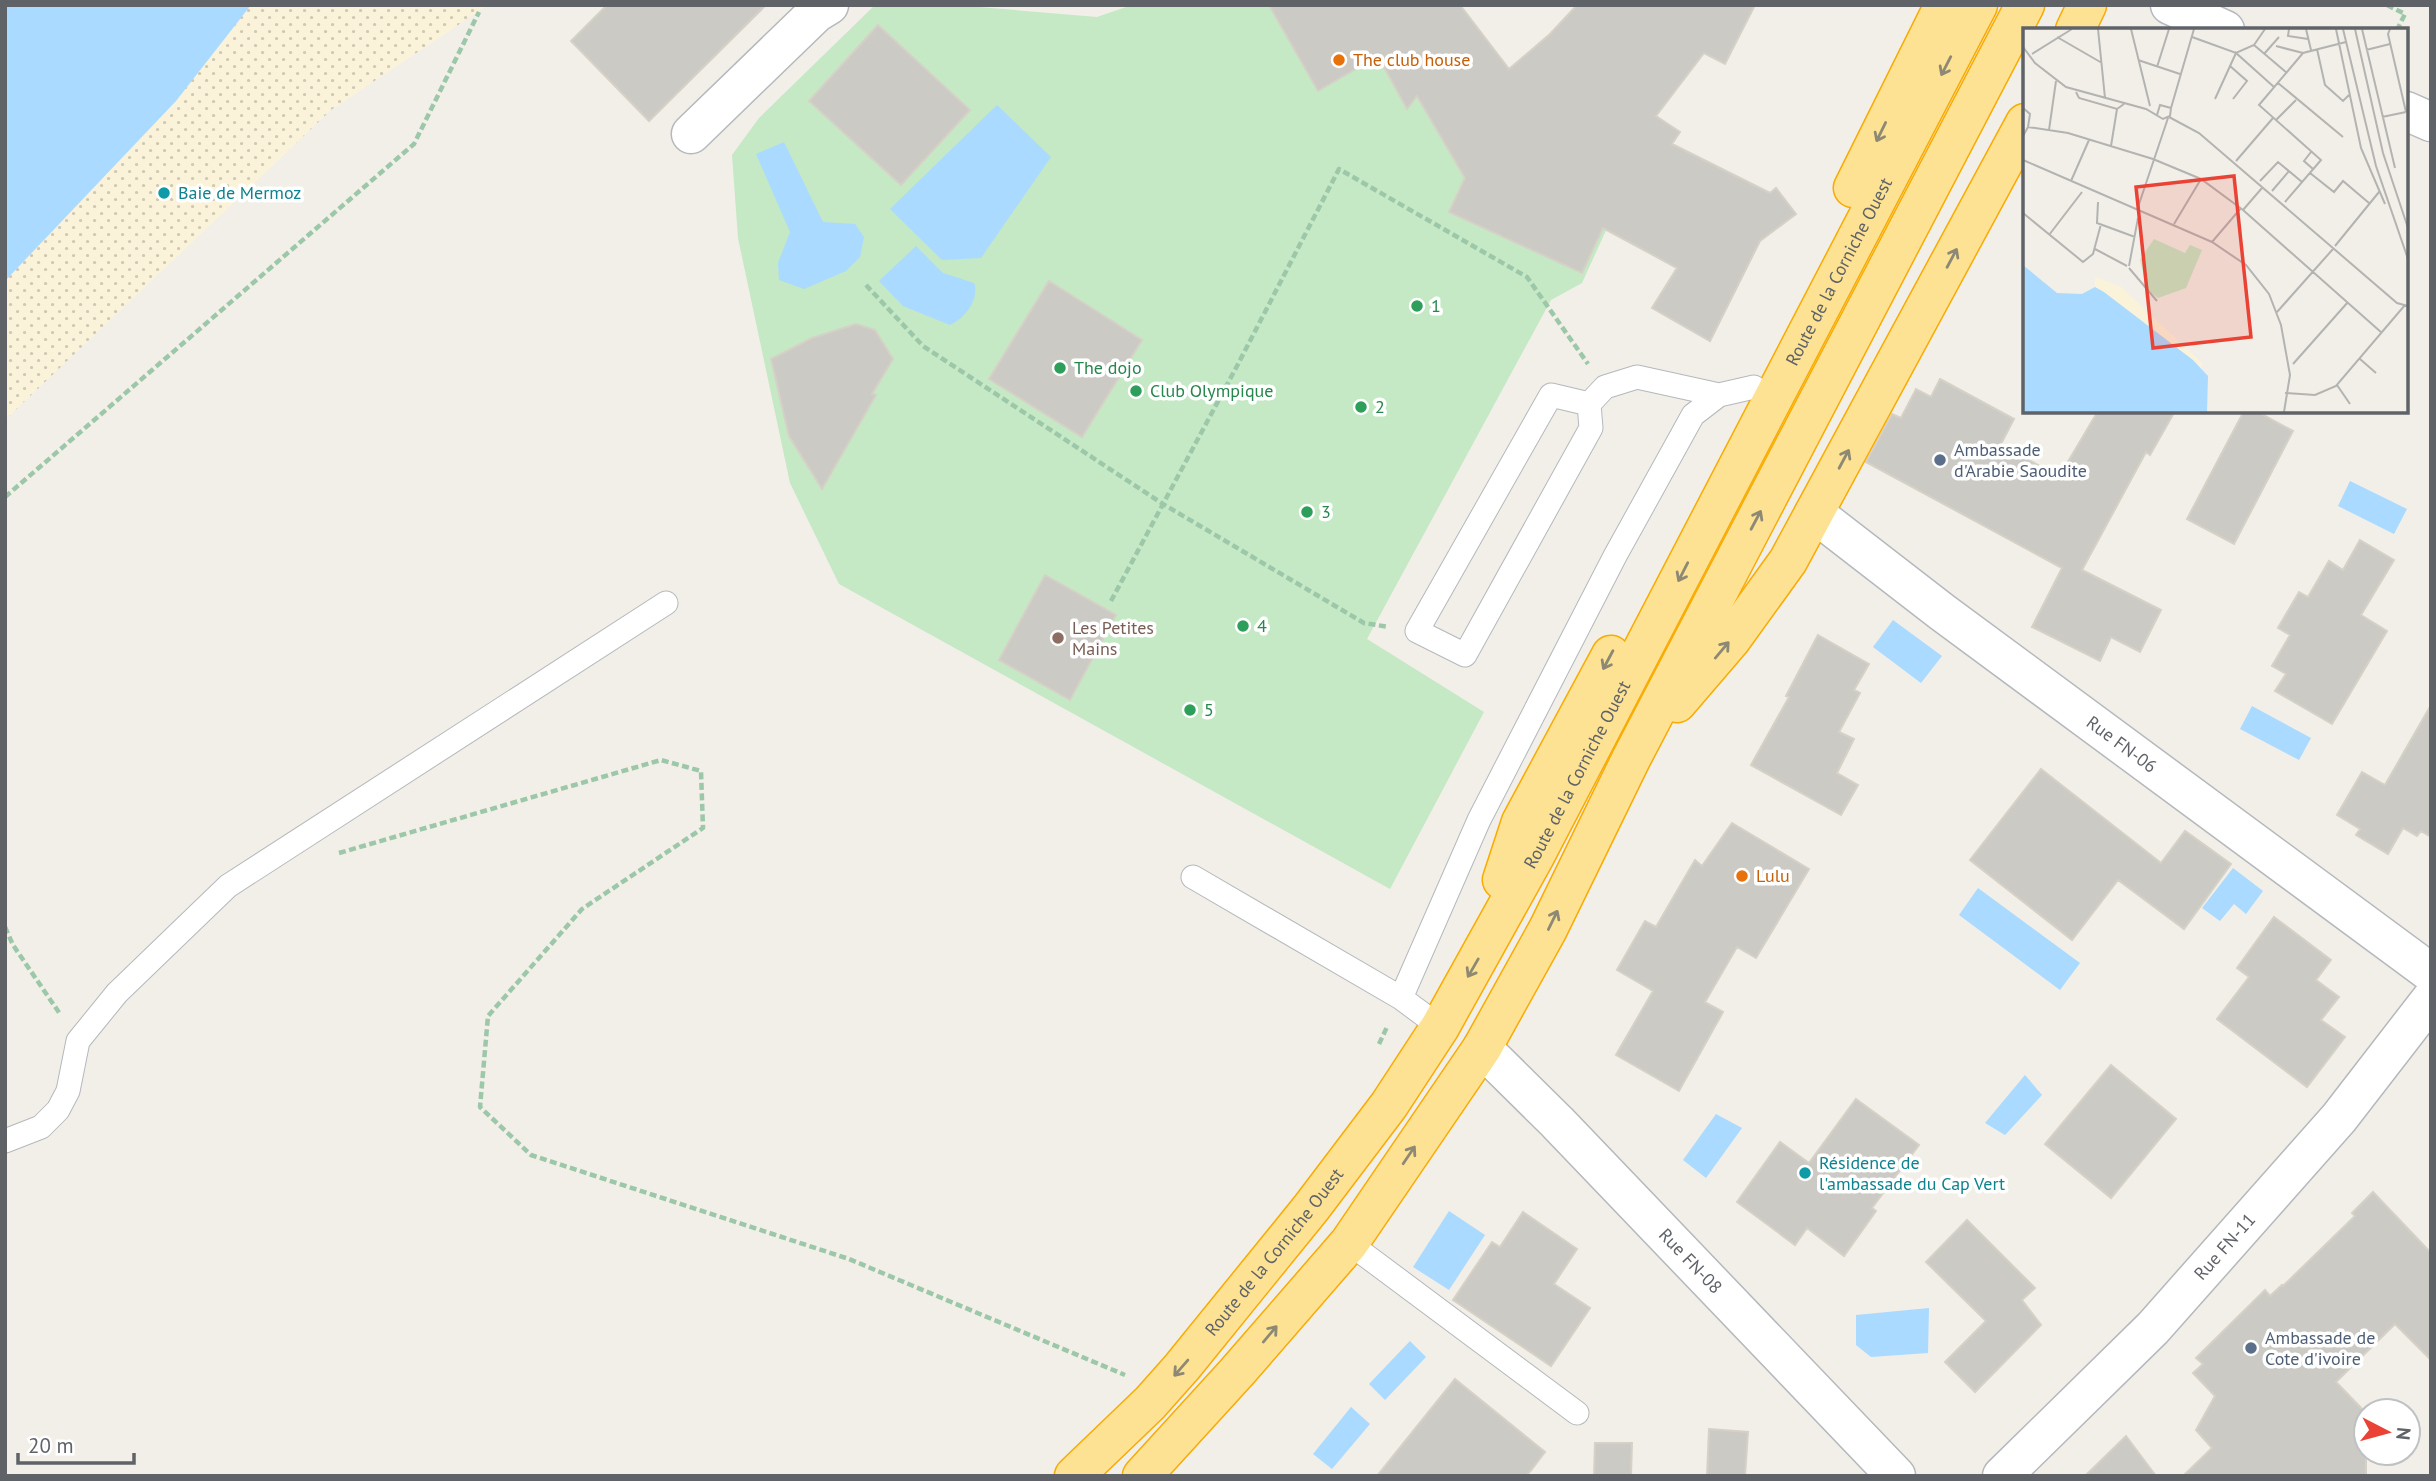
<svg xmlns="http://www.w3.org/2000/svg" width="2436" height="1481" font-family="'PT Sans',sans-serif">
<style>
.sand{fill:url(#sand-dots)}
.pitch{fill:#c5e8c5}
.water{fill:#aadaff}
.building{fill:#cccac5;stroke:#d6d1c6;stroke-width:2}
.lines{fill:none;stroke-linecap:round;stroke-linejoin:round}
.lane-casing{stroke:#b5b8bc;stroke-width:25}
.street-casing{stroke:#b5b8bc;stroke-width:41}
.secondary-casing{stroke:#b6babf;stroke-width:41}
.highway-casing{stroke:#f9ab00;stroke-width:41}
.path{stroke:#9cc7a9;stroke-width:4.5;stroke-dasharray:7 3.5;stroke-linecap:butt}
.lane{stroke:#fff;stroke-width:23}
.street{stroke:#fff;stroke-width:38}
.secondary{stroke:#fff;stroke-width:38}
.highway{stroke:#fde293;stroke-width:38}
.oneway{stroke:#8e8975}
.food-dot{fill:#e8710a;stroke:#fff;stroke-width:2.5}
.culture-dot{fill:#0f9aa8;stroke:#fff;stroke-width:2.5}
.leisure-dot{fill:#2e9e5b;stroke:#fff;stroke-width:2.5}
.service-dot{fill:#5c6f8a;stroke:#fff;stroke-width:2.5}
.education-dot{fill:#8d6e63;stroke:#fff;stroke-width:2.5}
.labels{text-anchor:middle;stroke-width:7;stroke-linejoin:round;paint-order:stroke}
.food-label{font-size:18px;fill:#c56008;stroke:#fff;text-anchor:start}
.culture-label{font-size:18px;fill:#0d838f;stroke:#fff;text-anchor:start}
.street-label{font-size:18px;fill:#5f6368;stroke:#fff}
.leisure-label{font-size:18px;fill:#27864d;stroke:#fff;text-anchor:start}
.service-label{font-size:18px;fill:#4e5e75;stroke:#fff;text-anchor:start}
.education-label{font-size:18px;fill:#785e54;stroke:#fff;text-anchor:start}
.inset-road{fill:none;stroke:#b3b3b1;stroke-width:2}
.view{fill:#ea4335;fill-opacity:0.15;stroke:#ea4335;stroke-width:3.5}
.inset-edge{fill:none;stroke:#5f6368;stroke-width:3.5}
</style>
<defs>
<pattern id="sand-dots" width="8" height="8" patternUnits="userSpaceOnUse" patternTransform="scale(1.75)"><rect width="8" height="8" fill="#fbf3d9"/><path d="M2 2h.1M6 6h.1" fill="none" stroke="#cec8b4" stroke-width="1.8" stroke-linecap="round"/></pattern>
</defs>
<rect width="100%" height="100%" fill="#f1efe8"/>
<!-- sand -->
<path class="sand" d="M250 5H488L331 110 5 420V281Z"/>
<!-- pitch -->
<path class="pitch" d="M875 5H955L1097 17 1132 5H1403L1629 180 1582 283 1551 300 1367 639 1484 712 1390 889 839 584 790 483 738 238 732 155 759 118Z"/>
<!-- water -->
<path class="water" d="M5 5H251L176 101 5 281Z
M997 105 1051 157 981 258 942 260 890 209Z
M784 142 823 222 855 224 864 237 860 257 846 271 804 289 779 280 778 263 790 232 756 154Z
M916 246 943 273 974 283C980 298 965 319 950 325L903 306 879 281Z
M2350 481 2407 509 2394 534 2338 506Z
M1893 620 1942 656 1921 683 1873 647Z
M2252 706 2311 738 2299 760 2240 729Z
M2233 868 2263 891 2246 914 2234 904 2220 921 2202 908Z
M1978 888 2080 963 2060 990 1959 915Z
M2025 1075 2042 1095 2005 1135 1985 1123Z
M1716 1114 1742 1128 1706 1178 1683 1160Z
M1449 1211 1485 1235 1449 1290 1413 1267Z
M1929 1308 1928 1353 1871 1357 1856 1345V1315Z
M1410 1341 1426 1357 1385 1400 1369 1384Z
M1351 1407 1370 1424 1332 1469 1313 1454Z"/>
<!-- building -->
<path class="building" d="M607 5H766L649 121 571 41Z
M1269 5H1460L1509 69 1550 34 1577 5H1755L1725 64 1704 53 1656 116 1680 132 1672 144 1770 193 1776 188 1796 214 1760 241 1710 341 1652 308 1677 268 1603 228 1582 273 1449 212 1465 178 1417 96 1407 109 1378 56 1318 91Z
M878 25 970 110 901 185 809 101Z
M1049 281 1142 340 1082 437 989 379Z
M856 324 875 330 893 359 872 394 876 395 822 489 789 436 771 359 812 338Z
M1940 379 2014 419 2001 444 2059 477 2098 411H2175L2150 455 2146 452 2082 570 2161 610 2140 652 2111 637 2100 661 2032 627 2062 568 1866 462 1892 414 1901 418 1916 389 1931 397Z
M2244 411H2256L2293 431 2234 544 2187 519Z
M2360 540 2394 560 2361 615 2387 631 2332 724 2275 691 2286 674 2272 666 2290 635 2278 628 2299 592 2308 597 2329 561 2343 570Z
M1045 575 1116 615 1070 700 999 660Z
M1818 635 1869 664 1854 690 1860 693 1839 732 1854 739 1837 773 1858 785 1841 815 1751 765 1789 697 1786 696Z
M2431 705V837L2421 831 2417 836 2403 828 2388 854 2356 835 2360 829 2337 815 2362 772 2385 785Z
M2041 769 2161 863 2185 831 2231 864 2184 929 2118 880 2072 940 1970 860Z
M1732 823 1809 869 1756 958 1737 947 1705 1002 1723 1012 1679 1091 1616 1055 1653 991 1617 970 1645 921 1656 927 1695 860 1702 866Z
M2274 917 2331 960 2316 980 2339 997 2321 1020 2345 1037 2307 1087 2217 1019 2249 977 2237 968Z
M2111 1065 2176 1119 2111 1198 2045 1144Z
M1856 1099 1919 1145 1872 1208 1876 1211 1844 1256 1807 1228 1795 1245 1737 1202 1780 1142 1809 1163Z
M2373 1192 2431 1253V1360L2395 1324 2336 1382 2366 1413V1476H2183L2212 1448 2196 1430 2215 1396 2193 1373 2203 1364 2196 1358 2265 1290 2270 1296 2282 1285 2283 1286 2355 1216 2352 1213Z
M1523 1212 1577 1249 1554 1284 1590 1308 1551 1366 1453 1300 1492 1242 1500 1247Z
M1967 1220 2035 1288 2022 1300 2041 1325 1975 1392 1945 1362 1986 1321 1926 1262Z
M1455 1379 1545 1452 1532 1469 1526 1476H1377Z
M1709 1429 1748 1432 1745 1476H1707Z
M2126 1436 2156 1476H2085Z
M1595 1443H1632L1631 1476H1594Z"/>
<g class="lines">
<defs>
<path id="lane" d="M1589 404 1591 428 1465 655 1417 631 1551 395 1589 404 1605 387 1637 377 1719 395
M1193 877 1401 998 1440 1027
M1401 998 1479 820 1615 556 1693 415 1719 395 1754 387
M5 1141 41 1127 58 1110 68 1091 78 1041 117 993 228 886 666 603
M1349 1243 1577 1413"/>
<g id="street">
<path d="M691 134 816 13 829 5"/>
<path id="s1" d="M1814 513 1942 612 2431 973"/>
<path id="s2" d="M1482 1048 1557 1122 1896 1476"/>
<path id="s3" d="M2002 1476 2153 1328 2339 1118 2431 999"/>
</g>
<path id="secondary" d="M2170 5 2225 30
M2406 111 2431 122"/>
<g id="highway">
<path d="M2075 30 2087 5"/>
<path d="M1853 188 1944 5"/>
<path d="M1677 703 1731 640 1788 561 2025 123"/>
<path d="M1502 880 1521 822 1611 655"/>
<path id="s4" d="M1074 1476 1150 1403 1182 1367 1311 1208 1389 1105 1440 1027 1535 856 1978 5"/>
<path d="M1142 1476 1237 1372 1349 1243 1482 1048 1548 929 1631 759 2025 5"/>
</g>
</defs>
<!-- lane casing -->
<use href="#lane" class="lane-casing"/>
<!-- street casing -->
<use href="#street" class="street-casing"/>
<!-- secondary casing -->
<use href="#secondary" class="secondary-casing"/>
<!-- highway casing -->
<use href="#highway" class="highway-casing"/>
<!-- path -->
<path class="path" d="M2387 5 2405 14 2398 28
M866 285 923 346 1163 504 1364 623 1389 627
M5 497 414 144 479 12
M1111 601 1237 366 1339 169 1527 277 1588 364
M339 853 661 760 701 771 703 828 582 909 488 1016 480 1107 531 1155 849 1259 1125 1375
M5 927 13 945 60 1014
M1379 1044 1387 1027"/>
<!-- lane -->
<use href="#lane" class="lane"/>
<!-- street -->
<use href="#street" class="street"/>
<!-- secondary -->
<use href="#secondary" class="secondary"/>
<!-- highway -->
<use href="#highway" class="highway"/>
</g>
<!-- one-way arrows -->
<defs><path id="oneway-shaft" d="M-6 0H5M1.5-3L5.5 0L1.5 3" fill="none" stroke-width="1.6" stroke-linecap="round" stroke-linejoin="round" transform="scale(1.75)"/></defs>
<g class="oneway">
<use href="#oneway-shaft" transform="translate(1946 66) rotate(117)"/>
<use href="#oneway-shaft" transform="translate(1881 132) rotate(116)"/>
<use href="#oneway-shaft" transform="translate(1952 258) rotate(-62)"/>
<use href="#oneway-shaft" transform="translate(1844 459) rotate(-62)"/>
<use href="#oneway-shaft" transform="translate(1756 520) rotate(-62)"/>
<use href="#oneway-shaft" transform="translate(1683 572) rotate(117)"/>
<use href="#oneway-shaft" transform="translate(1722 650) rotate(-50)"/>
<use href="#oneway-shaft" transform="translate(1608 660) rotate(118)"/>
<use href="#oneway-shaft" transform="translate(1553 920) rotate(-64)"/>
<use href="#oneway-shaft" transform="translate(1473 968) rotate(120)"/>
<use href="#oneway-shaft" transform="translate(1409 1155) rotate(-56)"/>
<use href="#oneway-shaft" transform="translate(1270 1334) rotate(-50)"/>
<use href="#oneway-shaft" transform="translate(1181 1368) rotate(131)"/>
</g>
<!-- markers -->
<g class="food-dot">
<circle cx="1339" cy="60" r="7"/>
<circle cx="1742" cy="876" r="7"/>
</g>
<g class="culture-dot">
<circle cx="164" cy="193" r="7"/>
<circle cx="1805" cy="1173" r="7"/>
</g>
<g class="leisure-dot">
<circle cx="1417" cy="306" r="7"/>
<circle cx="1060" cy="368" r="7"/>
<circle cx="1136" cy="391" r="7"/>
<circle cx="1361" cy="407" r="7"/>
<circle cx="1307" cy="512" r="7"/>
<circle cx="1243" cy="626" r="7"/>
<circle cx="1190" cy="710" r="7"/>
</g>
<g class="service-dot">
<circle cx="1940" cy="460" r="7"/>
<circle cx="2251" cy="1348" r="7"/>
</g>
<circle class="education-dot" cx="1058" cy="638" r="7"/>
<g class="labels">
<!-- food labels -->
<g class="food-label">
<text x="1353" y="66">The club house</text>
<text x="1756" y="882">Lulu</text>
</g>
<!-- culture labels -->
<g class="culture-label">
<text x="178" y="199">Baie de Mermoz</text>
<text x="1819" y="1169">Résidence de<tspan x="1819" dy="21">l'ambassade du Cap Vert</tspan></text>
</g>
<!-- street labels -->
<g class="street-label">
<text dy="6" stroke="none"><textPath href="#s4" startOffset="1435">Route de la Corniche Ouest</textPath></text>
<text dy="6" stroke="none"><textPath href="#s1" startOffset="385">Rue FN-06</textPath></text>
<text dy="6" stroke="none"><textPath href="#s4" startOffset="868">Route de la Corniche Ouest</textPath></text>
<text dy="6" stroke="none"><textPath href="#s3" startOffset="320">Rue FN-11</textPath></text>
<text dy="6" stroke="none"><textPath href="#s4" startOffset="301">Route de la Corniche Ouest</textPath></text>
<text dy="6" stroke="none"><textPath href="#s2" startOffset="298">Rue FN-08</textPath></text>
</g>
<!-- leisure labels -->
<g class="leisure-label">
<text x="1431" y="312">1</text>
<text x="1074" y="374">The dojo</text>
<text x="1150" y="397">Club Olympique</text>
<text x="1375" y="413">2</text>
<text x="1321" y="518">3</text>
<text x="1257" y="632">4</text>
<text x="1204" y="716">5</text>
</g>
<!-- service labels -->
<g class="service-label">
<text x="1954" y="456">Ambassade<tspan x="1954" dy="21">d'Arabie Saoudite</tspan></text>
<text x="2265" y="1344">Ambassade de<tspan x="2265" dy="21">Cote d'ivoire</tspan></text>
</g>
<!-- education labels -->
<g class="education-label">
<text x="1072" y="634">Les Petites<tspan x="1072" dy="21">Mains</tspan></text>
</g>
</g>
<!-- overview -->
<g transform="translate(2023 28)">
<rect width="385" height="385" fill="#f1efe8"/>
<path d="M72 249 98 259 179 335V342L72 259Z" fill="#fbf3d9"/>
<path d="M131 211 162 225 167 217 179 222 163 260 135 270 124 261 117 232Z" fill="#c5e8c5"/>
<path d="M0 237 34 265 59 266 72 259 81 264 170 332 185 348 184 384H0Z" fill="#aadaff"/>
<path class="inset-road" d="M75 1 82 70M108 1 127 78M266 1 265 8 285 11M283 1 288 22M313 1 338 120 362 176M320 1 353 138 385 231M332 1 360 125 385 200M339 1 372 140M367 1 365 6 383 84M34 9 79 35M169 9 213 25 231 17 242 1M231 17 264 45M253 18 280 25M0 19 12 35 43 59 123 81 140 91 147 88 148 80 137 77 134 87M294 21 302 57 320 73 326 67M343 22 367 16M9 26 49 1M241 26 256 9M115 32 157 46M207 38 224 53 210 71M134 39 146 1M255 55 320 109M53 64 56 70 94 81 101 76M192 71 213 25 251 59M0 80 7 86 5 99M148 80 171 1M146 89 176 105 374 275 385 278M359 89 383 84M253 92 273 72M26 102 33 53M0 108 5 99 45 105 130 131 178 151 220 182 359 305M88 118 94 81M288 124 281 133 290 141M0 132 189 214 223 237 246 266 258 297 267 347 261 384M213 133 250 90M287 145 311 164 320 153 346 175M48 153 66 112M237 153 255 134 279 154M249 163 266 143M75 174 74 195 112 209M262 174 298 132 236 77 280 25 323 14M114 182 145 90M220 182 239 160M0 185 60 234 70 226 78 196M151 196 178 151M26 207 59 164M189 214 218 180M312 218 356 164M72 221 104 238M106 238 115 190M106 240 134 273M254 284 310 221M337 331 353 345M270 336 325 274M314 357 327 376M262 365 292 367 313 358 382 277"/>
<path class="view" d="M211 148 228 309 130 320 113 159Z"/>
<rect width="385" height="385" class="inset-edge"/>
</g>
<!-- border -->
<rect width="2436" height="1481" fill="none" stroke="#5f6368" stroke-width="14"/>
<!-- north arrow -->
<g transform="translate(2387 1432) rotate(96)"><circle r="33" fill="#ffffff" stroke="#bfc1c3" stroke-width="2"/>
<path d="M0-5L12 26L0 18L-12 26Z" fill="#ea4335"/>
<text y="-10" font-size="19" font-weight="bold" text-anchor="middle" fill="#5f6368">N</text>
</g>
<!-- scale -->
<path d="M18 1453v10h116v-10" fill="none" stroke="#5f6368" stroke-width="3.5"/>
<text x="28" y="1453" font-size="21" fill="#5f6368" stroke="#ffffff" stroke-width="5" paint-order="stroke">20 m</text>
</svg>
